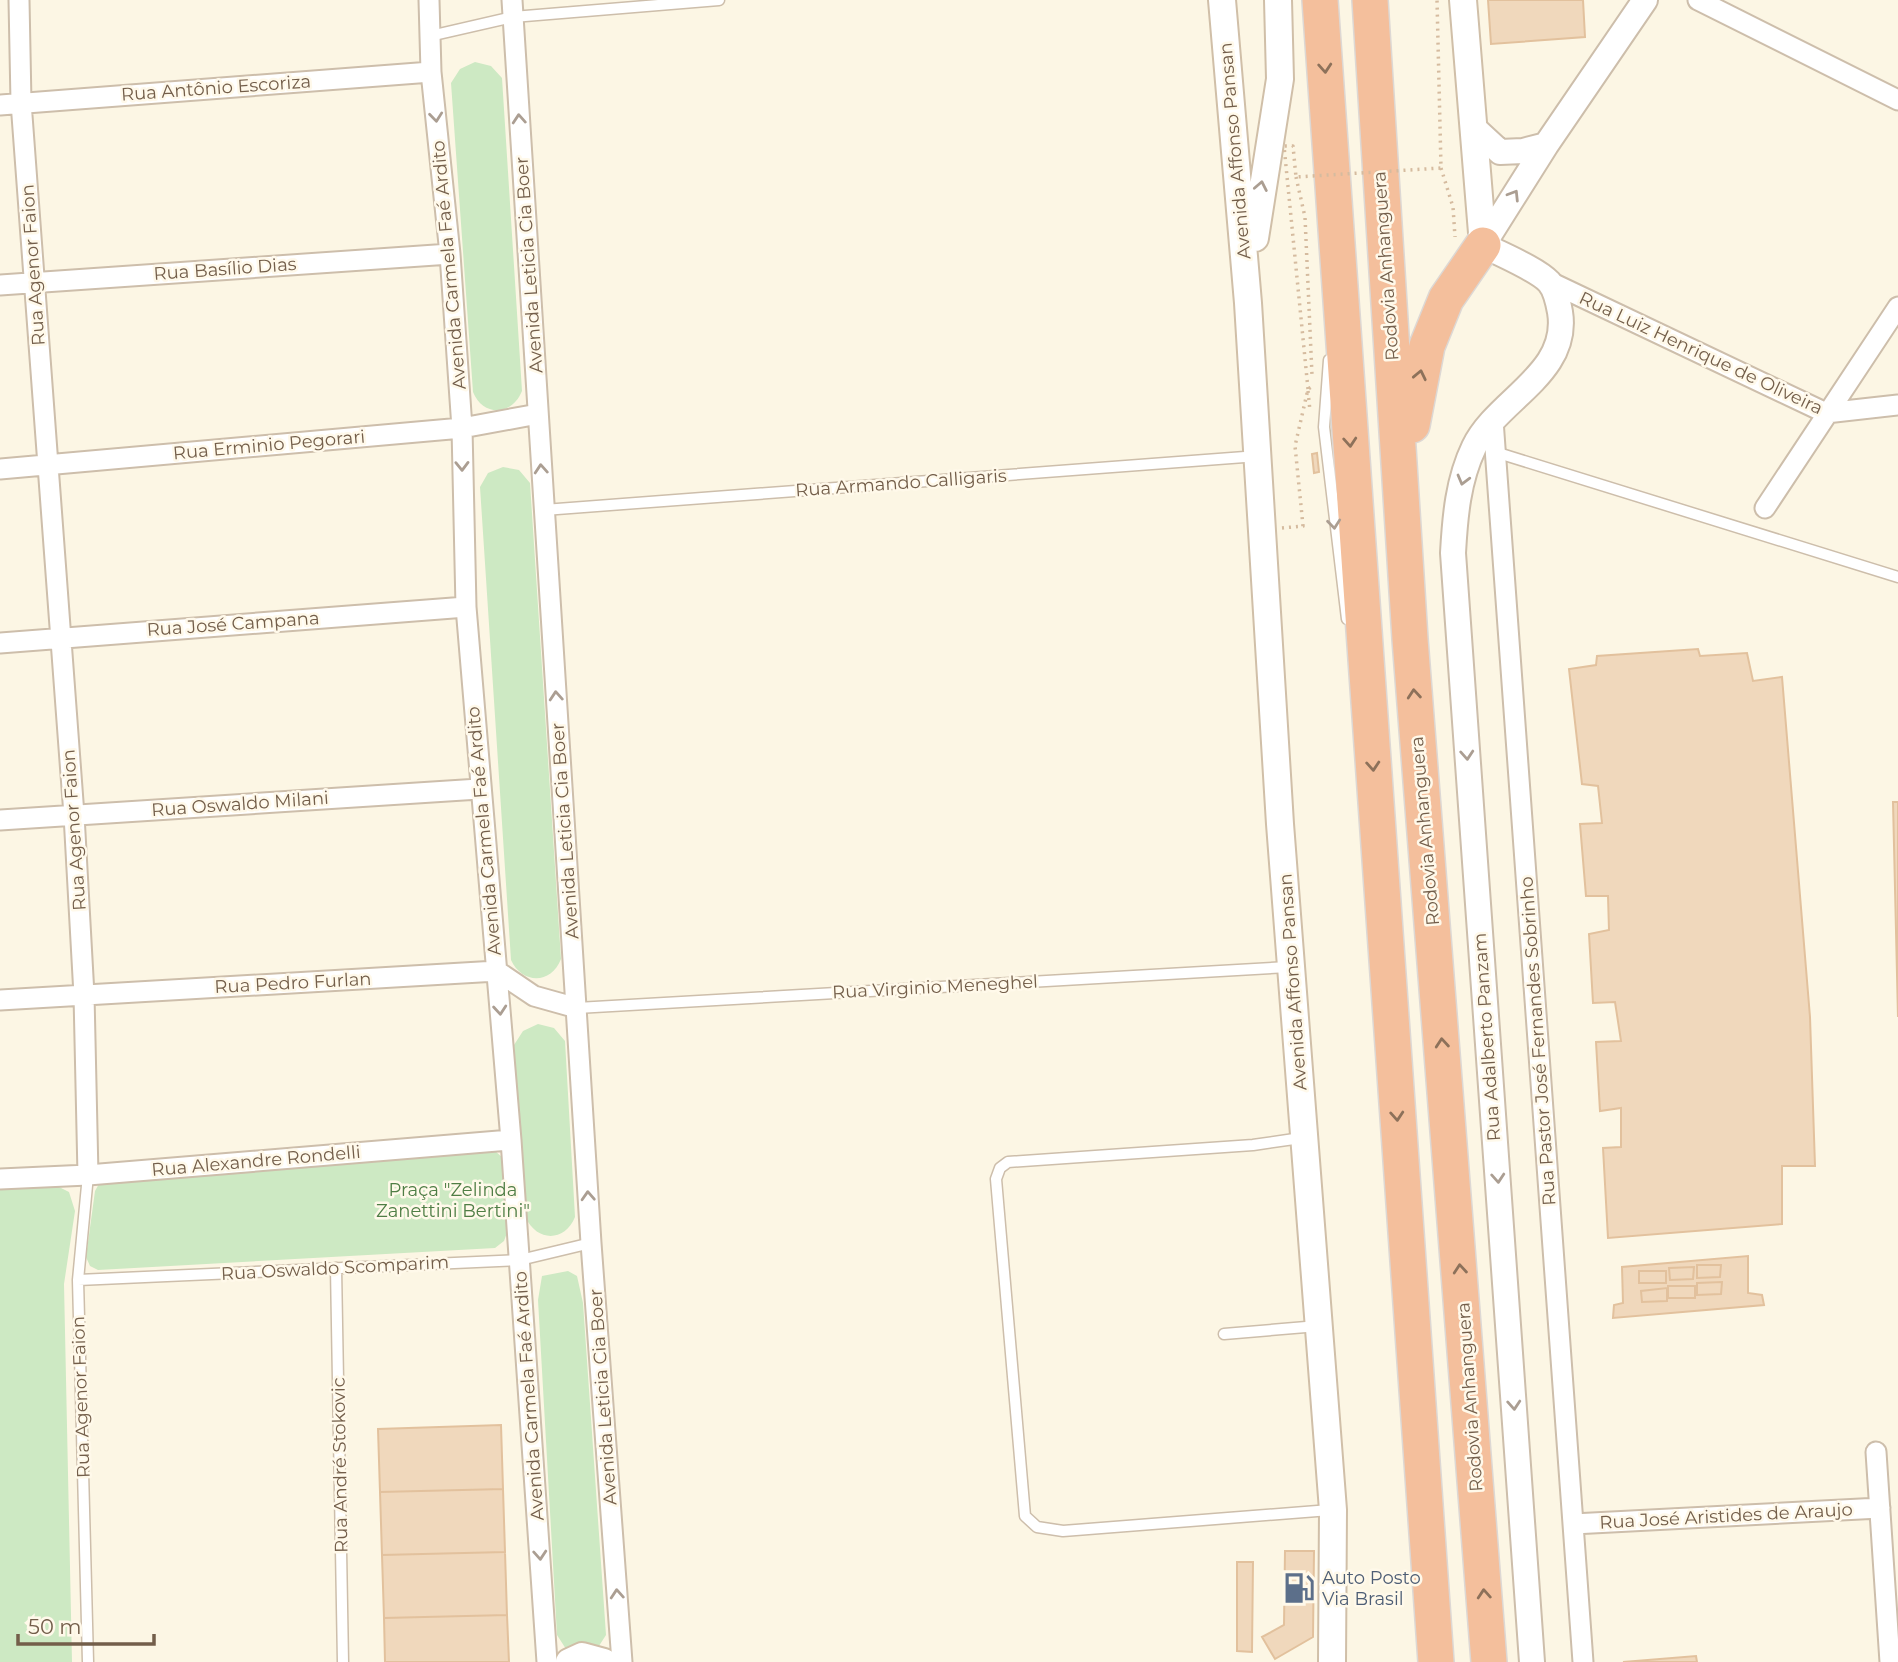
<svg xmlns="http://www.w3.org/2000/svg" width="1898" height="1662" font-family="Montserrat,sans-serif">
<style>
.green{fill:#cde9c3}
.building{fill:#f0d8bc;stroke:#e2c19d;stroke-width:2}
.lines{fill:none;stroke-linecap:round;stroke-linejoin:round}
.service-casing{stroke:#cdbeab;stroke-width:13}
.minor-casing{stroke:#cdbeab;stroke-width:23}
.tertiary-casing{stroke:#cdbeab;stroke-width:28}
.secondary-casing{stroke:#d0bfa8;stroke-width:30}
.motorway-casing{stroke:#ddd8d4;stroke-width:38}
.path{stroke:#d5bb9f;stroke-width:3.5;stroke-dasharray:2 5;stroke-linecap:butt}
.service{stroke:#fff;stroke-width:10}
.minor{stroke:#fff;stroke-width:19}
.tertiary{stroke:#fff;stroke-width:24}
.secondary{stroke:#fff;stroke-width:26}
.motorway{stroke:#f4bf9c;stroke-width:35}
.path-bridge{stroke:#d5bb9f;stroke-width:3.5;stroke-dasharray:2 5;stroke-linecap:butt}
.oneway{stroke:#8d715a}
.oneway2{stroke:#ab9e92}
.labels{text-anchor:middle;stroke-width:5;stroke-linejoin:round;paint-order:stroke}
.street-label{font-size:18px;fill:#735e4a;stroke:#fff9ea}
.park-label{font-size:18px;fill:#4f7e45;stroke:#fff9ea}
.service-label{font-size:18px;fill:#4e5e75;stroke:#fff9ea;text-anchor:start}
</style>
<rect width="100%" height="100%" fill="#fcf6e4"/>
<!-- green -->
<path class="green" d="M475 62 491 66 502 78 522 391C512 416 483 417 473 392L451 83 460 69Z
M503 467 519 470 530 483 561 959C551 985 522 984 511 960L480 487 488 473Z
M538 1024 554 1028 565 1041 575 1217C565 1242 537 1242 526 1218L514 1045 523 1031Z
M494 1150 504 1159 508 1230 504 1241 495 1248 98 1270 90 1266 86 1257 95 1191 100 1182Z
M57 1186 69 1192 75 1211 64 1284 72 1662H0V1188Z
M568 1271 577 1276 583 1303 606 1635 597 1649H566L557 1635 538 1300 542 1276Z"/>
<!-- building -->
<path class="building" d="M1488 0H1583L1585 37 1491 44Z
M1317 453 1319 472 1314 473 1312 454Z
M1698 649 1700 656 1747 653 1753 681 1782 677 1810 1017 1815 1166H1782V1224L1608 1238 1603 1148 1621 1147V1108L1600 1111 1596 1042 1621 1041 1615 1002 1593 1003 1589 934 1609 930 1608 896H1586L1580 824 1602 823 1598 786 1582 784 1569 669 1596 665 1597 656Z
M1893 802H1898V1017Z
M1748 1256V1293L1762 1295 1764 1305 1613 1318 1614 1305 1623 1303 1622 1267Z
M1697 1265H1721L1720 1277 1697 1278Z
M1694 1267 1693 1279 1670 1280 1669 1268Z
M1639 1271H1666V1283H1639Z
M1722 1282 1721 1294 1697 1295V1283Z
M1668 1286H1695V1298H1668Z
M1667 1288V1301L1642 1302 1641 1291Z
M501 1425 503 1489 380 1492 378 1429Z
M503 1489 505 1552 382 1555 380 1492Z
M1285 1551H1314L1313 1637 1275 1659 1262 1637 1284 1625Z
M505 1552 507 1615 384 1618 382 1555Z
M1237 1562H1253L1252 1652 1237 1651Z
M507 1615 509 1662H385L384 1618Z
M1696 1656 1697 1662H1623Z"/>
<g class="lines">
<defs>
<path id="service" d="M430 36 513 17 719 0
M1329 360 1324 427 1347 619
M1495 452 1898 577
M544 510 1258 456
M577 1008 1288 967
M1301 1138 1253 1145 1008 1162 1000 1168 996 1179 1025 1516 1037 1527 1063 1531 1330 1510
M88 1175 78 1280 88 1662
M336 1268 343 1662
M78 1280 520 1260 591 1243
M1224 1334 1318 1326"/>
<path id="minor" d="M19 0 21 102 74 815 84 995 88 1175
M429 0 431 72 450 254 462 428 466 607 511 1140 547 1662
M512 0 591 1243 622 1662
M1698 0 1898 100
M0 105 431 72
M1548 281 1826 413 1898 405
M0 285 450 254
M1493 420 1583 1662
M0 469 462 428 538 414
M1765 508 1898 307
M0 643 466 607
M0 820 479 789
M0 1000 497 971 534 996 577 1008
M0 1179 88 1175 511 1140
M1876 1452 1890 1662
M1573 1524 1880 1508"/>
<path id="tertiary" d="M1475 129 1500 152 1523 151 1546 145
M1532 1662 1453 553C1455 517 1458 480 1474 447 1497 399 1570 374 1560 312 1558 301 1556 290 1549 282 1537 269 1500 254 1483 245L1546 145 1645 0"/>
<path id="secondary" d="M1222 0 1248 303 1280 824 1333 1510 1332 1662
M1463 0 1483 245
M1255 238 1280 79 1278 0
M569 1662 582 1656 604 1662"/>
<path id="motorway" d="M1320 0 1436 1662
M1370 0 1410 639 1489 1662
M1412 425 1427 346 1446 299 1483 245"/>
</defs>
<!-- service casing -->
<use href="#service" class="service-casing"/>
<!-- minor casing -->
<use href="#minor" class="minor-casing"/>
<!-- tertiary casing -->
<use href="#tertiary" class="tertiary-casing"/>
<!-- secondary casing -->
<use href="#secondary" class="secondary-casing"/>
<!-- motorway casing -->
<use href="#motorway" class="motorway-casing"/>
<!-- path -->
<path class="path" d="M1441 168 1453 207 1455 237
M1296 177 1305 217 1312 375
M1308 391 1310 411
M1282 528 1303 526 1295 446 1308 389 1313 386"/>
<!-- service -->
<use href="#service" class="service"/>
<!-- minor -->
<use href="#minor" class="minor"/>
<!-- tertiary -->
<use href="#tertiary" class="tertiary"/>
<!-- secondary -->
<use href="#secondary" class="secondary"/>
<!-- motorway -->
<use href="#motorway" class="motorway"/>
<!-- path-bridge -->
<path class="path-bridge" d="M1308 389 1284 146H1293L1296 177 1441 168 1437 0"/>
</g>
<!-- one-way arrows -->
<defs><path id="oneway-chevron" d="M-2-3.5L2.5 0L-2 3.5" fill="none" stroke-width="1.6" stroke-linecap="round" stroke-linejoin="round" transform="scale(1.75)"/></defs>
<g class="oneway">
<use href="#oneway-chevron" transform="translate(1325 68) rotate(86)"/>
<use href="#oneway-chevron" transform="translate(1420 375) rotate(-78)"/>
<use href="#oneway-chevron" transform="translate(1350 442) rotate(86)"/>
<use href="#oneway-chevron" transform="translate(1414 694) rotate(-95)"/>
<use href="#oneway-chevron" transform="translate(1373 766) rotate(86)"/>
<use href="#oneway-chevron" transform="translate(1442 1043) rotate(-95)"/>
<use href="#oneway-chevron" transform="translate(1397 1116) rotate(86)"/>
<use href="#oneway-chevron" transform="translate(1460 1269) rotate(-95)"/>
<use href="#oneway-chevron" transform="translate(1484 1594) rotate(-94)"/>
</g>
<g class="oneway2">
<use href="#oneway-chevron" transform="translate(436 117) rotate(84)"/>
<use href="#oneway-chevron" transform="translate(519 119) rotate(-94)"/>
<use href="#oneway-chevron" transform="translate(1261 186) rotate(-79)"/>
<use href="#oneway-chevron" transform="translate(1514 195) rotate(-58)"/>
<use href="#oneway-chevron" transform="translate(462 466) rotate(89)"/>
<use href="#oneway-chevron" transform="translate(541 469) rotate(-94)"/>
<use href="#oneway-chevron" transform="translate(1463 480) rotate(105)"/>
<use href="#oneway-chevron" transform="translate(1334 524) rotate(84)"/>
<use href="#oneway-chevron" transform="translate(556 696) rotate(-94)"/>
<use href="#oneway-chevron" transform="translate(1467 755) rotate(86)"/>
<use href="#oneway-chevron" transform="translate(500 1010) rotate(85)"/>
<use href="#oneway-chevron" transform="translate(1498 1178) rotate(86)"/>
<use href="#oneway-chevron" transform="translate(588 1196) rotate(-93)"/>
<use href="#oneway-chevron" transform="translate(1514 1405) rotate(86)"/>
<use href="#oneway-chevron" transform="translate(540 1555) rotate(86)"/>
<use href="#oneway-chevron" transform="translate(617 1594) rotate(-94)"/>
</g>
<!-- icons -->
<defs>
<symbol id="fuel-bare" viewBox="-9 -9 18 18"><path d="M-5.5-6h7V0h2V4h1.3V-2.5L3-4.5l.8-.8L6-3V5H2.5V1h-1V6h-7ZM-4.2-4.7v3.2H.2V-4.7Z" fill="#5c6f8a" stroke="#fff9ea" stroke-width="2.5" paint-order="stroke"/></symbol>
</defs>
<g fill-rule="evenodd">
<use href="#fuel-bare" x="1277" y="1566" width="44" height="44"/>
</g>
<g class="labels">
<!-- street labels -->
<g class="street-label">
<text transform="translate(216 88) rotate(-4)" y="6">Rua Antônio Escoriza</text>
<text transform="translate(1235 151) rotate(-95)" y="6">Avenida Affonso Pansan</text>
<text transform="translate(33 265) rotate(-94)" y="6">Rua Agenor Faion</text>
<text transform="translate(449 265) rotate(-95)" y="6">Avenida Carmela Faé Ardito</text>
<text transform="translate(529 265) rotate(-94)" y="6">Avenida Leticia Cia Boer</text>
<text transform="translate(1386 266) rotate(-94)" y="6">Rodovia Anhanguera</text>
<text transform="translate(225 269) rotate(-4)" y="6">Rua Basílio Dias</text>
<text transform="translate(1701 353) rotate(25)" y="6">Rua Luiz Henrique de Oliveira</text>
<text transform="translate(269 445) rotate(-5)" y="6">Rua Erminio Pegorari</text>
<text transform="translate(901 483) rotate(-4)" y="6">Rua Armando Calligaris</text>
<text transform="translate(233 624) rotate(-4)" y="6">Rua José Campana</text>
<text transform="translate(240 804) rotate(-4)" y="6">Rua Oswaldo Milani</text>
<text transform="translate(74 830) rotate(-94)" y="6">Rua Agenor Faion</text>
<text transform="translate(484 831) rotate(-95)" y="6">Avenida Carmela Faé Ardito</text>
<text transform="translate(565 831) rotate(-94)" y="6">Avenida Leticia Cia Boer</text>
<text transform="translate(1425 831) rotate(-95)" y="6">Rodovia Anhanguera</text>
<text transform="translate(1293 982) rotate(-94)" y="6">Avenida Affonso Pansan</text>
<text transform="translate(293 983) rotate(-3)" y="6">Rua Pedro Furlan</text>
<text transform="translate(935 987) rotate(-3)" y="6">Rua Virginio Meneghel</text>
<text transform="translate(1487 1037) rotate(-94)" y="6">Rua Adalberto Panzam</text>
<text transform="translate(1538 1041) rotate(-94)" y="6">Rua Pastor José Fernandes Sobrinho</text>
<text transform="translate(256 1161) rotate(-5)" y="6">Rua Alexandre Rondelli</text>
<text transform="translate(335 1268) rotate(-3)" y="6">Rua Oswaldo Scomparim</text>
<text transform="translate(529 1396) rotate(-94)" y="6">Avenida Carmela Faé Ardito</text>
<text transform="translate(81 1397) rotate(-92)" y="6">Rua Agenor Faion</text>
<text transform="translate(603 1397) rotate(-94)" y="6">Avenida Leticia Cia Boer</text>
<text transform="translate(1470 1397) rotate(-94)" y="6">Rodovia Anhanguera</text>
<text transform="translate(340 1465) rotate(-91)" y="6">Rua André Stokovic</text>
<text transform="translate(1726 1516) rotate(-3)" y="6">Rua José Aristides de Araujo</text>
</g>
<!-- park labels -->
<g class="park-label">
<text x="453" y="1196">Praça "Zelinda<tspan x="453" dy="21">Zanettini Bertini"</tspan></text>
</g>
<!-- service labels -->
<g class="service-label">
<text x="1322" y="1584">Auto Posto<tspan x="1322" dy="21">Via Brasil</tspan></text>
</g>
</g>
<!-- scale -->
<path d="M18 1634v10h136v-10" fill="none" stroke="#735e4a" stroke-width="3.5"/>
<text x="28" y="1634" font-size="21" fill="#735e4a" stroke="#fff9ea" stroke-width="5" paint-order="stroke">50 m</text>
</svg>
